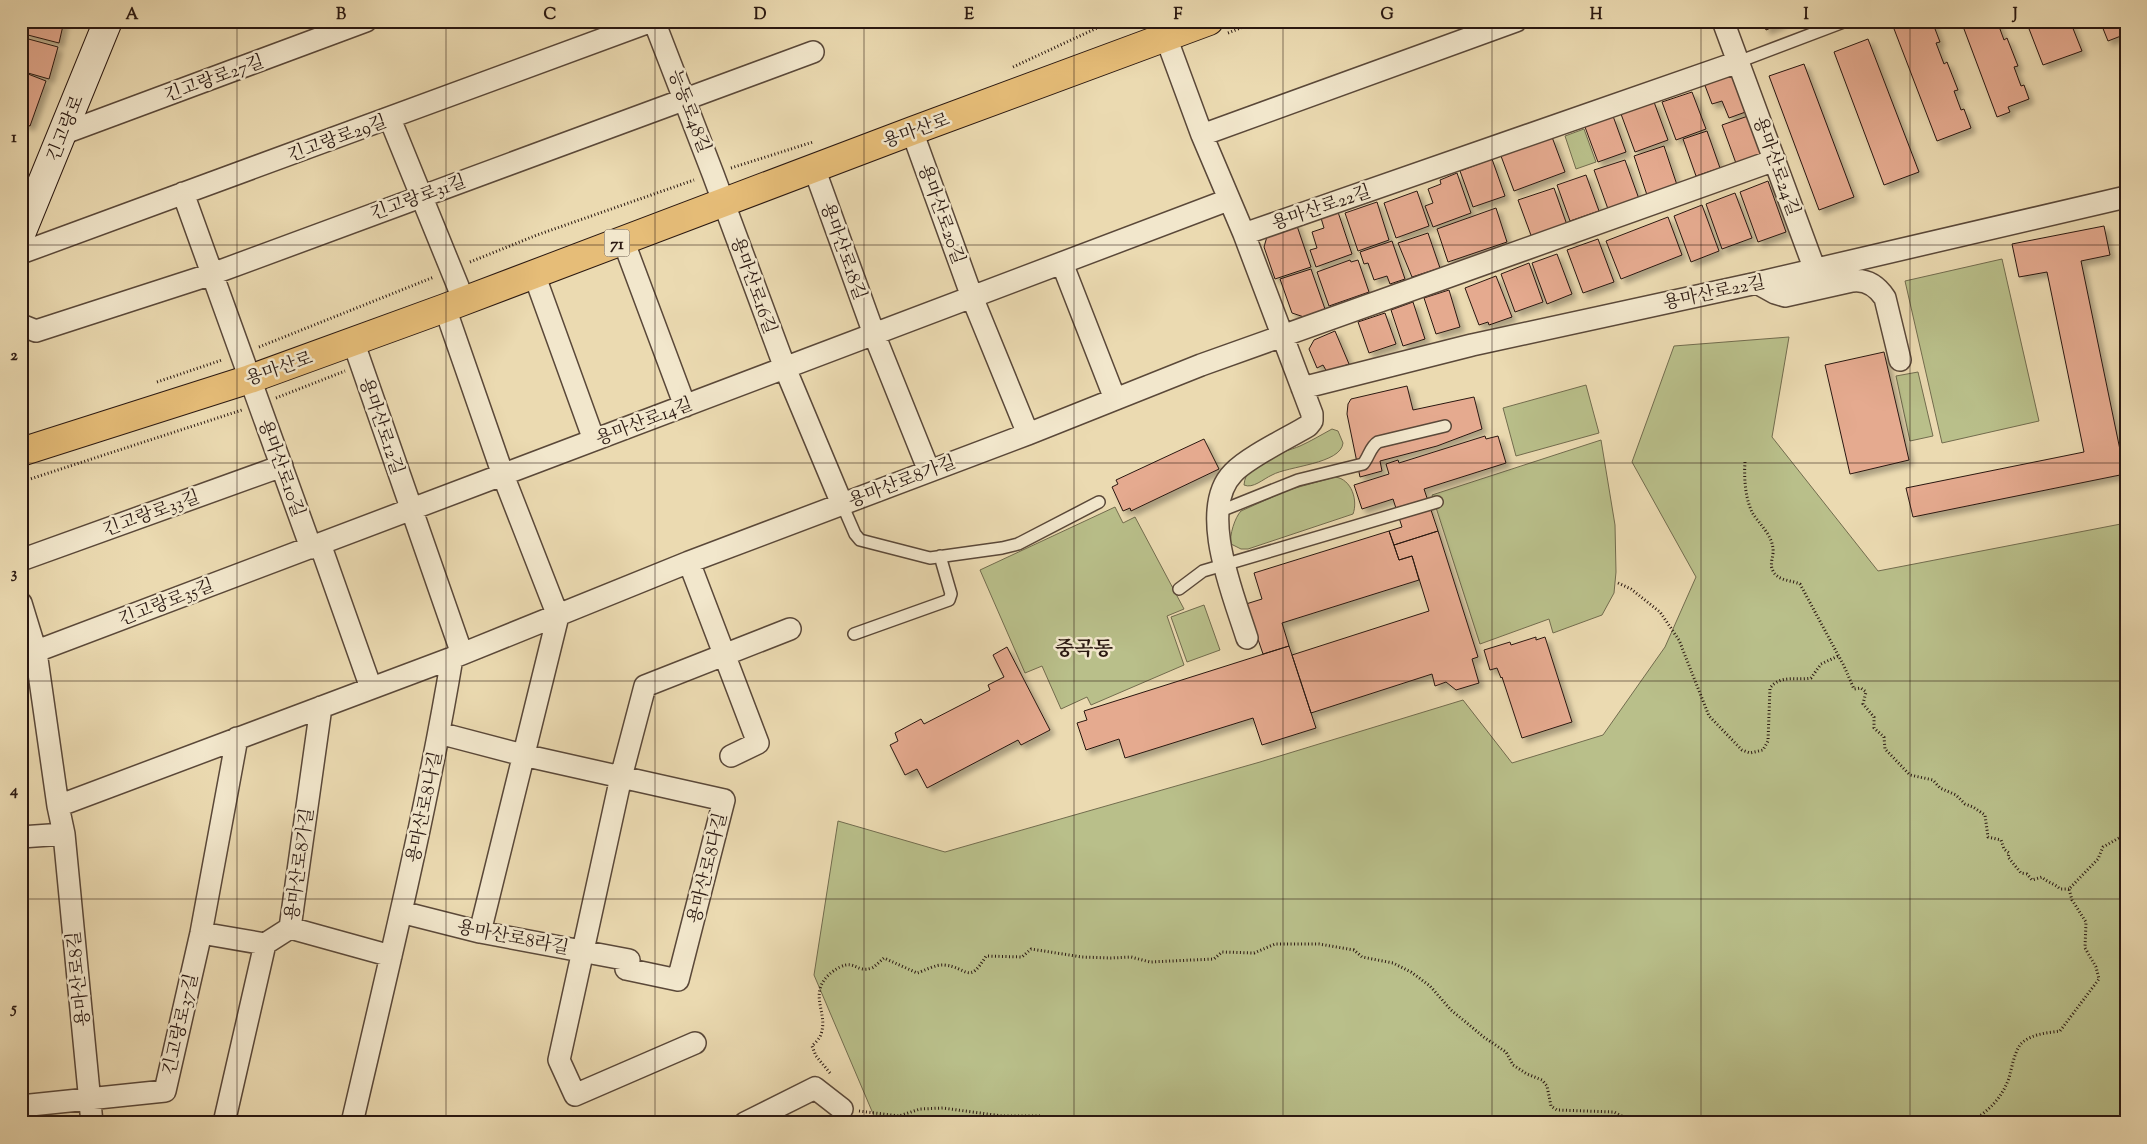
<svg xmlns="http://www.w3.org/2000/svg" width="2147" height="1144" font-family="'Sorts Mill Goudy','Noto Serif KR',serif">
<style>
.green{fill:#b9bf8a;stroke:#726c4e}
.building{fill:#e5aa8f;stroke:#2a1811;filter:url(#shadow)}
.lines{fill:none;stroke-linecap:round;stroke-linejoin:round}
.service-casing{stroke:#5a4839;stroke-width:14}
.minor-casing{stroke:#5a4839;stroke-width:24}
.secondary-casing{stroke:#2a1811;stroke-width:30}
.primary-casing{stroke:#2a1811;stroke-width:30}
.path{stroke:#2a1811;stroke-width:3;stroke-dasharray:1 2.5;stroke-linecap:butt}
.service{stroke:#f2e7cc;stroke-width:11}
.minor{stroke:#f2e7cc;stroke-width:21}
.secondary{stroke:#f2e7cc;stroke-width:28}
.primary{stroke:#e6bd78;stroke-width:28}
.grid{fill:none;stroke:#2a1811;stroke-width:1;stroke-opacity:0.55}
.labels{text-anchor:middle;stroke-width:5;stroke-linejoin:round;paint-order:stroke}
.shield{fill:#f2e7cc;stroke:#665649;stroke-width:1}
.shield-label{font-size:16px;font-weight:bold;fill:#2a1811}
.street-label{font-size:18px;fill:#2a1811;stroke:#f2e7cc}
.quarter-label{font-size:20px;font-weight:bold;fill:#2a1811;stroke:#f2e7cc}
.neatline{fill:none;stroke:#2a1811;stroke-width:2}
.grid-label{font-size:16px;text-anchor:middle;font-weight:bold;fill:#2a1811}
</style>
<defs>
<filter id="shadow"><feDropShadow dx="4.5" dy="4.5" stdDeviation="2.5" flood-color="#0004"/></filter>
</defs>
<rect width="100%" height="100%" fill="#ebdab1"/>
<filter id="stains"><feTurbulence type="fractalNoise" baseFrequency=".004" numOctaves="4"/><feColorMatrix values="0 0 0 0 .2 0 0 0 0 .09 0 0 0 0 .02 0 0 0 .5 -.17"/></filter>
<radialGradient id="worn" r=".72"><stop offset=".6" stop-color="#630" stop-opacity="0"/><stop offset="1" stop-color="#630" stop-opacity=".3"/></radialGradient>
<!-- green -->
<path class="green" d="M1584 129 1596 162 1576 169 1565 136Z
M2002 259 2039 421 1942 443 1905 281Z
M1789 337 1772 437 1878 571 2126 523V1123H877L814 975 838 821 945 852 1260 762 1463 700 1512 763 1603 735 1665 647 1696 577 1632 462 1674 346Z
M1918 372 1933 436 1910 441 1896 376Z
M1586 385 1599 433 1516 456 1503 408Z
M1332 429 1338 431 1343 443C1341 464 1288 466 1272 475 1263 479 1253 489 1244 485 1246 459 1281 454 1300 446 1311 441 1321 435 1332 429Z
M1601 440 1615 525 1616 572 1614 593 1602 615 1553 633 1549 619 1480 644 1432 495Z
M1335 477C1352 479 1358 501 1353 514L1248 549H1241L1231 544C1229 536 1235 517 1241 511L1288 490Z
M1115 507 1123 523 1135 517 1184 609 1167 616 1184 665 1091 705 1087 697 1061 709 1042 666 1025 673 980 570Z
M1204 605 1220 650 1187 662 1171 617Z"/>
<!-- building -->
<path class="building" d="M27 21H64L59 43 24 34Z
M1763 21H1781L1782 23 1766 30Z
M1891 21H1932L1940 42 1936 43 1944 64 1947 62 1958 90 1954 91 1961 110 1964 109 1971 128 1937 141Z
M1961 21H1997L2004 40 2007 38 2018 66 2014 67 2021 86 2024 85 2029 99 2008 107 2010 112 1997 117Z
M2026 21H2070L2082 51 2043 65Z
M2100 21H2126V34L2108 41Z
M21 37 58 47 49 79 21 71Z
M1868 39 1919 172 1884 185 1834 52Z
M1804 64 1854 197 1819 210 1769 76Z
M28 74 46 81 30 126 21 123V93Z
M1728 74 1740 80 1751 110 1729 118 1722 101 1712 104 1704 83Z
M1692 92 1706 129 1676 140 1662 102Z
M1654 102 1668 140 1635 152 1621 114Z
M1751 115 1763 149 1756 159 1737 166 1722 125Z
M1613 116 1626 152 1598 162 1585 127Z
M1707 131 1720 168 1696 176 1683 139Z
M1552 137 1565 172 1514 191 1501 156Z
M1664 146 1677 185 1647 195 1634 156Z
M1492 159 1505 196 1473 207 1460 171Z
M1625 160 1639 199 1608 209 1594 170Z
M1457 173 1471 213 1433 227 1425 206 1433 203 1428 189 1441 184 1440 180Z
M1586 175 1599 211 1570 221 1557 185Z
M1768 181 1786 232 1758 242 1740 192Z
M1554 188 1567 225 1532 238 1518 200Z
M1417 191 1429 226 1396 238 1384 203Z
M1735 193 1752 238 1722 249 1706 204Z
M1377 202 1389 240 1358 251 1345 213Z
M1702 205 1719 251 1691 262 1674 216Z
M1496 208 1507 242 1448 262 1437 229Z
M1338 212 1352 254 1316 267 1310 250 1317 248 1312 232 1324 228 1321 218Z
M1668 217 1682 255 1621 279 1606 241Z
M1296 223 1311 267 1275 279 1264 247 1268 233Z
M2104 226 2110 255 2081 261 2125 474 1913 517 1906 488 2084 452 2047 272 2019 277 2012 244Z
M1428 233 1440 268 1412 277 1398 243Z
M1598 239 1614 282 1583 293 1567 250Z
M1392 241 1405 279 1390 284 1387 276 1374 280 1368 263 1364 264 1360 252Z
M1557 254 1572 294 1547 304 1532 263Z
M1350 260 1351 262 1358 260 1369 292 1329 306 1317 272Z
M1529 263 1543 302 1515 312 1501 274Z
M1311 269 1325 309 1304 317 1292 313 1280 279Z
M1496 276 1512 317 1489 325 1488 322 1479 325 1465 288Z
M1449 290 1460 327 1436 334 1424 298Z
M1413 302 1425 339 1403 346 1391 310Z
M1385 313 1396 344 1369 353 1358 322Z
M1335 331 1349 364 1327 372 1323 365 1317 368 1309 349 1314 340Z
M1884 352 1909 460 1850 474 1825 365Z
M1407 386 1413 410 1474 397 1482 429 1437 446 1380 461 1382 471 1360 477 1347 414 1348 404 1351 399Z
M1485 436 1486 439 1498 436 1506 463 1424 489 1438 531 1394 545 1389 531 1402 527 1393 499 1362 509 1354 485 1389 474 1386 464 1398 460 1399 463Z
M1204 439 1219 469 1131 511 1130 508 1123 511 1112 487 1118 484 1116 480Z
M1389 531 1399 560 1412 556 1419 580 1282 623 1289 646 1263 654 1246 604 1262 599 1254 573Z
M1438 531 1478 657 1472 659 1479 683 1456 690 1446 682 1435 686 1432 674 1311 713 1292 655 1429 611 1412 556 1399 560 1394 545Z
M1536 637V640L1545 637 1572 722 1522 738 1502 677 1501 678 1497 668 1490 670 1484 650 1510 642 1511 645Z
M1289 646 1316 728 1262 745 1253 718 1125 758 1119 739 1086 750 1077 723 1087 720 1084 711Z
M1007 647 1050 730 1021 745 1018 740 927 788 917 769 905 775 890 745 898 741 895 733 921 719 924 724 990 690 988 685 1004 677 993 655Z"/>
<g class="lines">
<defs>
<path id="service" d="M1738 62 1846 21
M842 504 855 534 860 540 930 558 1002 548 1018 544 1099 502
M1218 512 1298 480 1363 464C1369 457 1370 447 1378 442L1445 426
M1179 589 1203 571 1437 502
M854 634 949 600 951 594 940 556"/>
<path id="minor" d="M654 21 713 174 785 368 842 504
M1160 21 1202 135 1244 234 1312 414V421L1308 426C1288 438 1248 457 1233 473 1197 510 1234 596 1247 638
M1723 21 1815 270
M390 119 464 301
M912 131 972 297 1028 434
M62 134 366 21
M1202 135 1516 21
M814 168 874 334 929 471
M183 193 311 548
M1244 234 1738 62
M623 240 685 406
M21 253 652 21
M1062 263 1115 399
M534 274 594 440
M1757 283 1775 293 1785 296 1852 281C1866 279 1877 286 1885 298L1900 360
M445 308 503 475 558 616 480 932
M21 325 36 331 212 274 813 52
M353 341 462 654
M1302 388 1472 345 1757 283 2126 197
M320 544 371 688
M21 560 282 466
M689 562 758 743 731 756
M21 603 36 652 58 806 64 834 92 1123
M21 657 1228 200
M58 806 452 658 689 562 1028 434 1201 365 1775 160
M21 837 64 834
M401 912 480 932 629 960 626 969 678 980 724 800 523 755 439 733
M290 928 391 956
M201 933 265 944
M695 1043 575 1095 559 1060 621 777 645 686 790 629
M21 1106 165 1091 201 933 237 738
M224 1123 265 944 290 928 321 707
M352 1123C388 968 426 814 452 658
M745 1123 815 1088 842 1109"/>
<path id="secondary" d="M21 234 108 21"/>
<path id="primary" d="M21 452 250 379 445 308 912 131 1209 21"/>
</defs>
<!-- service casing -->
<use href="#service" class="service-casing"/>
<!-- minor casing -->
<use href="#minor" class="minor-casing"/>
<!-- secondary casing -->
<use href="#secondary" class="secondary-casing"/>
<!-- primary casing -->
<use href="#primary" class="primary-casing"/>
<!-- path -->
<path class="path" d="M1228 33 1258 21
M1013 67 1112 21
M731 168 813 142
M470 262 537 235 694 180
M259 347 434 277
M157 382 222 360
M276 398 345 371
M1745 462C1744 478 1745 497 1752 512 1758 523 1772 534 1773 549 1774 556 1769 564 1773 571 1778 581 1791 580 1800 584L1844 666 1854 689 1861 688 1866 692 1863 704 1874 717V728L1884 737 1885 749 1910 775 1933 780 1940 788 1956 795 1965 804 1973 807 1985 815 1988 837 2001 840 2004 849 2009 853 2008 857 2021 873 2027 874 2032 880 2042 877C2048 883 2054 883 2060 889H2069
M21 482 242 410
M1618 583 1631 589 1660 612 1679 640 1709 716 1742 750 1750 753 1763 750 1768 741 1770 688C1781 674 1797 681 1811 678L1821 664 1838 656
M830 1073 816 1056 812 1046C815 1043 820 1038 821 1034 829 1012 806 993 832 972 855 955 854 974 872 968 876 966 880 961 884 958L917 973C924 971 936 964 944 965 968 967 968 986 986 956L1022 957 1031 949 1082 957 1111 958 1131 957 1150 962 1214 959 1222 952 1254 953 1275 944H1319L1354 950 1362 957 1393 963 1411 972 1430 986 1451 1010 1485 1038 1506 1052 1513 1065 1527 1074 1542 1080 1547 1086 1551 1106 1557 1110 1614 1112 1635 1123
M859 1111 899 1116 920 1109 943 1108 1002 1116H1042L1049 1123
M1969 1123C1988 1112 2002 1098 2009 1078 2012 1067 2014 1054 2020 1045 2029 1034 2047 1033 2060 1031L2099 979 2096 967 2085 948 2086 922 2072 900 2069 889 2098 859 2103 847 2126 834"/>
<!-- service -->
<use href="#service" class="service"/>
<!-- minor -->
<use href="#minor" class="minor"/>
<!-- secondary -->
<use href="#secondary" class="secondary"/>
<!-- primary -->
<use href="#primary" class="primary"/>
</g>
<!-- grid -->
<path class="grid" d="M237 21V1123M446 21V1123M655 21V1123M864 21V1123M1074 21V1123M1283 21V1123M1492 21V1123M1701 21V1123M1910 21V1123M21 245H2126M21 463H2126M21 681H2126M21 899H2126"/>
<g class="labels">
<!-- shield labels -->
<rect class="shield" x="604.5" y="229.5" width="25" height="27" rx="4"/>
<g class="shield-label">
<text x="617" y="249">71</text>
</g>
<!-- street labels -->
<g class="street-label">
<text transform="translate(214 78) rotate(-20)" y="6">긴고랑로27길</text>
<text transform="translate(690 111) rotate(69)" y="6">능동로48길</text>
<text transform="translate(65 128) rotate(-68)" y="6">긴고랑로</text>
<text transform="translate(916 130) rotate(-20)" y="6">용마산로</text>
<text transform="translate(337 138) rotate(-20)" y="6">긴고랑로29길</text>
<text transform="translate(1777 166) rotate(70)" y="6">용마산로24길</text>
<text transform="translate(418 197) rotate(-20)" y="6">긴고랑로31길</text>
<text transform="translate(1321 207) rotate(-19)" y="6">용마산로22길</text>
<text transform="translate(942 214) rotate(70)" y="6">용마산로20길</text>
<text transform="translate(844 251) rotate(70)" y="6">용마산로18길</text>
<text transform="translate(754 285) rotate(70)" y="6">용마산로16길</text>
<text transform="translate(1714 292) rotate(-12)" y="6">용마산로22길</text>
<text transform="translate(279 368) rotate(-19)" y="6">용마산로</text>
<text transform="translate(644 421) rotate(-21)" y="6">용마산로14길</text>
<text transform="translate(382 426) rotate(71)" y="6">용마산로12길</text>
<text transform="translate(282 468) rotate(70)" y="6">용마산로10길</text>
<text transform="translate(902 481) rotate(-21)" y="6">용마산로8가길</text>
<text transform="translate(151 513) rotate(-20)" y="6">긴고랑로33길</text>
<text transform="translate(166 602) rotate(-21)" y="6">긴고랑로35길</text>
<text transform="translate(424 807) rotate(-78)" y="6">용마산로8나길</text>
<text transform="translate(299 864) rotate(-82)" y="6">용마산로8가길</text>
<text transform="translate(707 868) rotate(-76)" y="6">용마산로8다길</text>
<text transform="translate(513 937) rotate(11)" y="6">용마산로8라길</text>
<text transform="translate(78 979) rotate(-96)" y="6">용마산로8길</text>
<text transform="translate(180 1024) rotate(-77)" y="6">긴고랑로37길</text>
</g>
<!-- quarter labels -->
<g class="quarter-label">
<text x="1084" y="655">중곡동</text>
</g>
</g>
<!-- margin -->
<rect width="2147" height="1144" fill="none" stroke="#ebdab1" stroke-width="55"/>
<rect x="28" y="28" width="2092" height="1088" class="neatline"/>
<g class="grid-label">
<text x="132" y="19">A</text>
<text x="341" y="19">B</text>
<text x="550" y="19">C</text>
<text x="760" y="19">D</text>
<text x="969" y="19">E</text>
<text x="1178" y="19">F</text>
<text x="1387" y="19">G</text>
<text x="1596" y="19">H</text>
<text x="1806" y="19">I</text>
<text x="2015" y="19">J</text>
<text x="14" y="142">1</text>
<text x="14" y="360">2</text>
<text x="14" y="578">3</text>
<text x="14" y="795">4</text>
<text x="14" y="1013">5</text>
</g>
<rect width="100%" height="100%" filter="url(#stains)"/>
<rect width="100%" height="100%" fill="url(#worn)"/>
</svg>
